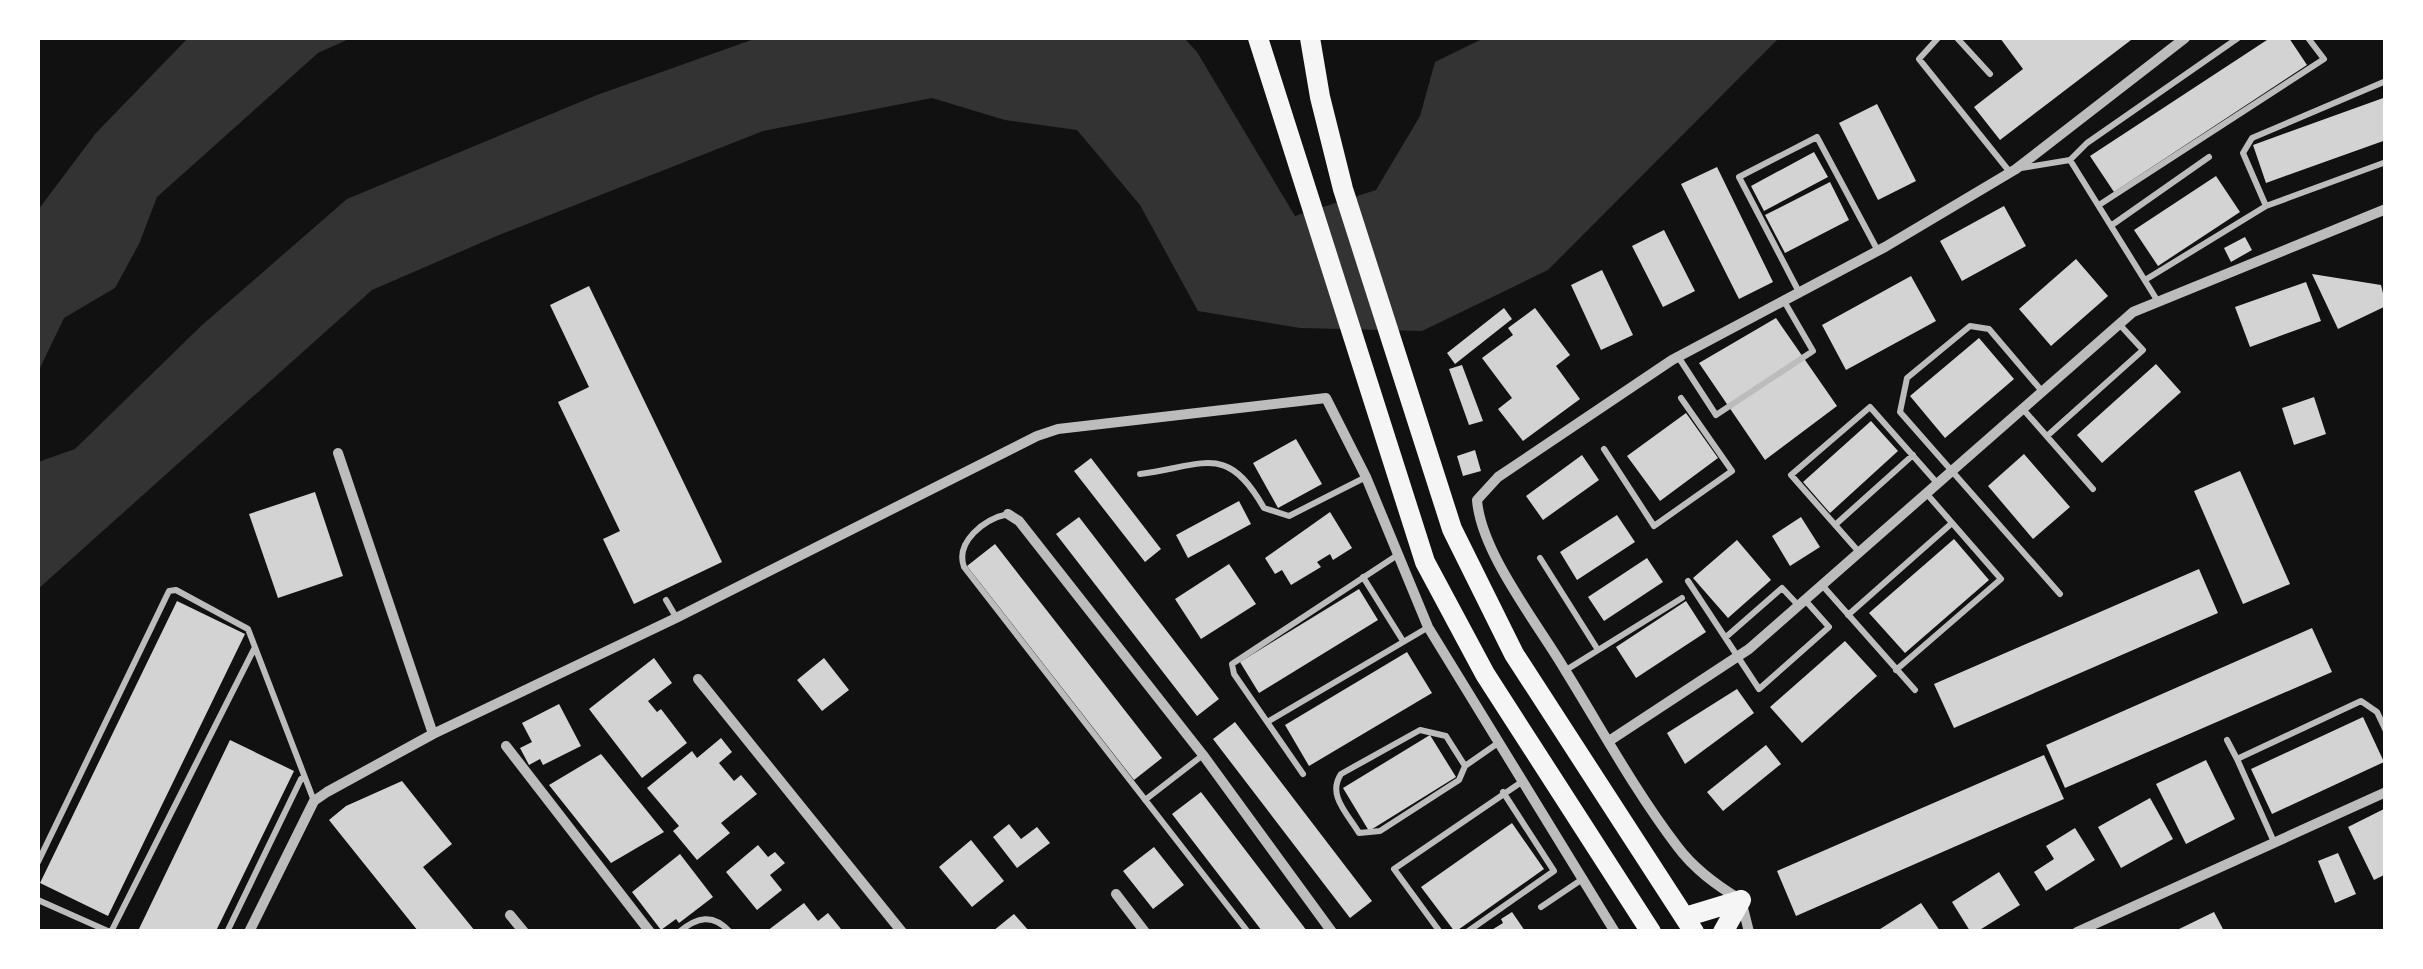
<svg xmlns="http://www.w3.org/2000/svg" width="2423" height="969" font-family="'DejaVu Sans',sans-serif">
<style>
.water{fill:#333}
.building{fill:#d3d3d3}
.lines{fill:none;stroke-linecap:round;stroke-linejoin:round}
.service{stroke:#bcbcbc;stroke-width:6}
.minor{stroke:#bcbcbc;stroke-width:10}
.primary{stroke:#f5f5f5;stroke-width:20}
</style>
<rect width="100%" height="100%" fill="#111"/>
<!-- water -->
<path class="water" d="M188 38H351L318 53 157 197 139 244 115 288 64 318 38 372V210L96 133Z
M757 38H1184L1197 52 1295 216 1376 190 1420 116 1435 62 1484 38H1779L1548 270 1422 331 1300 328 1198 311 1140 205 1077 130 1005 120 932 98 763 131 499 235 372 290 38 589V462L75 449 201 326 347 199 597 95Z"/>
<!-- building -->
<path class="building" d="M2000 38H2129L2131 40 2000 140 1974 107 2023 69Z
M2270 38H2289L2307 65 2114 192 2090 156Z
M2386 97V140L2266 183 2253 145Z
M1877 104 1916 181 1878 200 1839 123Z
M1814 152 1828 177 1764 211 1751 186Z
M1717 167 1773 282 1739 299 1681 184Z
M2216 176 2240 212 2158 266 2134 230Z
M1830 182 1849 220 1785 253 1765 215Z
M2004 206 2026 246 1962 281 1940 241Z
M1664 230 1695 291 1663 307 1632 246Z
M2245 237 2252 250 2231 262 2224 248Z
M2076 259 2108 296 2051 346 2019 309Z
M1602 270 1633 335 1601 350 1571 285Z
M2312 274 2381 285 2386 306 2338 329Z
M1911 276 1936 321 1846 370 1822 325Z
M2306 282 2321 321 2250 347 2235 307Z
M589 286 722 562 634 604 603 539 620 531 558 402 589 387 550 305Z
M1504 308 1512 319 1455 364 1447 353Z
M1535 308 1570 355 1556 366 1580 399 1523 441 1498 409 1512 398 1482 358 1513 335 1508 328Z
M1776 318 1837 406 1765 460 1699 363Z
M1979 338 2014 379 1945 438 1910 396Z
M2156 364 2181 392 2102 463 2077 435Z
M1462 365 1483 421 1469 425 1449 369Z
M2314 397 2326 434 2294 445 2282 408Z
M1686 413 1718 458 1660 501 1627 456Z
M1871 421 1898 451 1830 513 1803 482Z
M1296 439 1322 484 1278 508 1253 463Z
M1475 450 1481 471 1463 476 1457 456Z
M2024 454 2070 507 2033 539 1988 486Z
M1582 455 1599 480 1543 520 1526 496Z
M1091 458 1161 549 1145 562 1074 471Z
M2240 471 2290 584 2243 604 2194 491Z
M315 492 343 576 278 598 249 514Z
M1239 501 1251 524 1188 558 1176 535Z
M1330 512 1352 548 1333 560 1330 554 1317 562 1321 567 1291 585 1282 570 1275 574 1265 558Z
M1617 515 1635 542 1577 580 1560 552Z
M1079 517 1219 699 1197 716 1056 534Z
M1801 517 1820 547 1790 566 1772 536Z
M1954 539 1989 580 1905 653 1869 613Z
M1737 540 1771 580 1728 618 1693 578Z
M995 544 1162 758 1134 780 967 566Z
M1647 558 1663 582 1604 621 1588 597Z
M1229 564 1256 604 1201 639 1175 599Z
M2199 569 2218 613 1954 728 1934 684Z
M1359 589 1378 620 1259 693 1240 662Z
M177 601 245 634 108 916 40 883Z
M1686 601 1706 632 1636 678 1616 647Z
M2312 628 2332 672 2065 788 2046 745Z
M1845 641 1877 676 1802 743 1770 707Z
M1407 652 1432 693 1309 766 1285 725Z
M654 658 672 683 648 701 657 712 661 709 687 743 642 778 589 709Z
M824 658 849 690 822 711 797 680Z
M1737 689 1754 713 1685 764 1667 733Z
M559 704 581 746 543 765 540 759 529 765 520 748 532 742 522 723Z
M2363 717 2384 762 2272 814 2251 769Z
M1235 722 1372 901 1350 918 1213 739Z
M1430 735 1456 777 1369 831 1343 788Z
M721 738 732 752 719 763 734 781 741 775 757 794 721 823 730 833 697 860 673 831 679 826 647 788 692 751 697 758Z
M230 740 294 771 216 931H138Z
M1766 745 1781 764 1723 811 1707 792Z
M601 754 664 832 611 863 549 785Z
M2044 755 2064 799 1796 916 1777 871Z
M2206 760 2235 819 2186 844 2156 784Z
M402 781 452 844 423 867 475 931H418L329 820 346 806Z
M1201 792 1307 931H1262L1172 814Z
M2150 798 2173 839 2121 868 2098 827Z
M2386 808V874L2374 880 2348 827Z
M1512 823 1544 869 1455 932 1421 887Z
M1009 824 1021 839 1037 827 1050 843 1017 868 993 837Z
M2075 828 2095 860 2046 891 2034 872 2054 859 2046 846Z
M971 840 1004 881 972 907 939 867Z
M758 845 768 857 775 852 785 863 770 875 782 890 757 910 726 872Z
M1154 847 1184 885 1153 909 1123 871Z
M2338 853 2356 894 2335 903 2318 861Z
M680 854 713 897 679 923 676 919 661 930 632 892Z
M1999 872 2020 905 1978 931H1970L1952 902Z
M804 903 818 921 828 913 841 929 767 931Z
M1921 903 1940 931H1877Z
M1512 912 1525 931H1490L1503 923 1501 919Z
M2214 912 2224 931H2175Z
M1014 914 1029 931H993Z"/>
<g class="lines">
<!-- service -->
<path class="service" d="M1938 38 1919 59 2009 171
M1957 38 1990 74
M2386 81 2252 138 2243 153 2266 206 2386 162
M2070 160 2087 143 2238 38
M2021 168 2070 160 2157 300
M2099 205 2324 59 2308 38
M2112 225 2209 157
M2145 280 2266 206
M1799 292 1739 177 1817 137 1878 251
M1679 358 1716 415 1813 351 1784 301
M2041 390 1989 329 1970 326 1907 378 1900 412 2060 594
M2022 408 2093 489
M2047 436 2143 350 2120 325
M1604 449 1654 526 1732 471 1681 398
M1140 474C1206 465 1227 443 1264 508L1289 516 1366 477
M1008 514C984 519 955 542 964 567L1248 932
M1835 525 1913 455
M1859 552 1791 475 1870 407 1937 483
M1540 558 1598 650
M1363 577 1403 641
M1688 581 1759 689 1829 627 1805 600
M1822 585 1915 690
M666 600 676 617
M1848 615 1952 523
M1726 637 1782 588 1798 605
M1566 670 1682 598
M1896 670 2001 579 1926 493
M1269 721 1427 628
M1420 730 1446 736 1465 766 1459 780 1380 831 1359 833C1347 813 1327 795 1341 774Z
M2227 740 2237 759
M1465 766 1498 743
M1303 774 1234 674 1232 664 1396 556
M1145 800 1203 755
M2274 842 2237 759 2361 701 2377 712 2386 731
M38 862 169 591 176 590 248 629 314 801
M38 900 110 932
M1541 907 1584 878
M111 932 254 649
M227 932 301 779
M679 932C697 917 713 913 730 932
M1440 932 1394 869 1523 781
M1467 932 1554 871 1503 792"/>
<!-- minor -->
<path class="minor" d="M338 453 433 734
M1008 514 1019 521 1203 755 1332 932
M698 679 902 932
M1609 741 1749 649 2133 312 2386 209
M506 746 650 932
M1116 894 1145 932
M510 915 524 932
M249 932 314 801 327 792 433 734 676 618 1037 436 1058 429 1326 398 1366 477 1428 627 1615 932
M1749 932 1741 900C1716 885 1694 869 1677 846 1635 791 1601 728 1565 670 1538 624 1481 553 1477 500L1498 477 1672 360 1885 247 2016 169 2185 38
M2077 932 2386 792"/>
<!-- primary -->
<path class="primary" d="M1258 38 1425 562 1485 674 1651 932
M1310 38 1320 97 1343 189 1452 529 1514 654 1694 932
M1685 917 1741 900
M1723 932 1741 900"/>
</g>
<!-- border -->
<rect width="2423" height="969" fill="none" stroke="#ffffff" stroke-width="80"/>
</svg>
